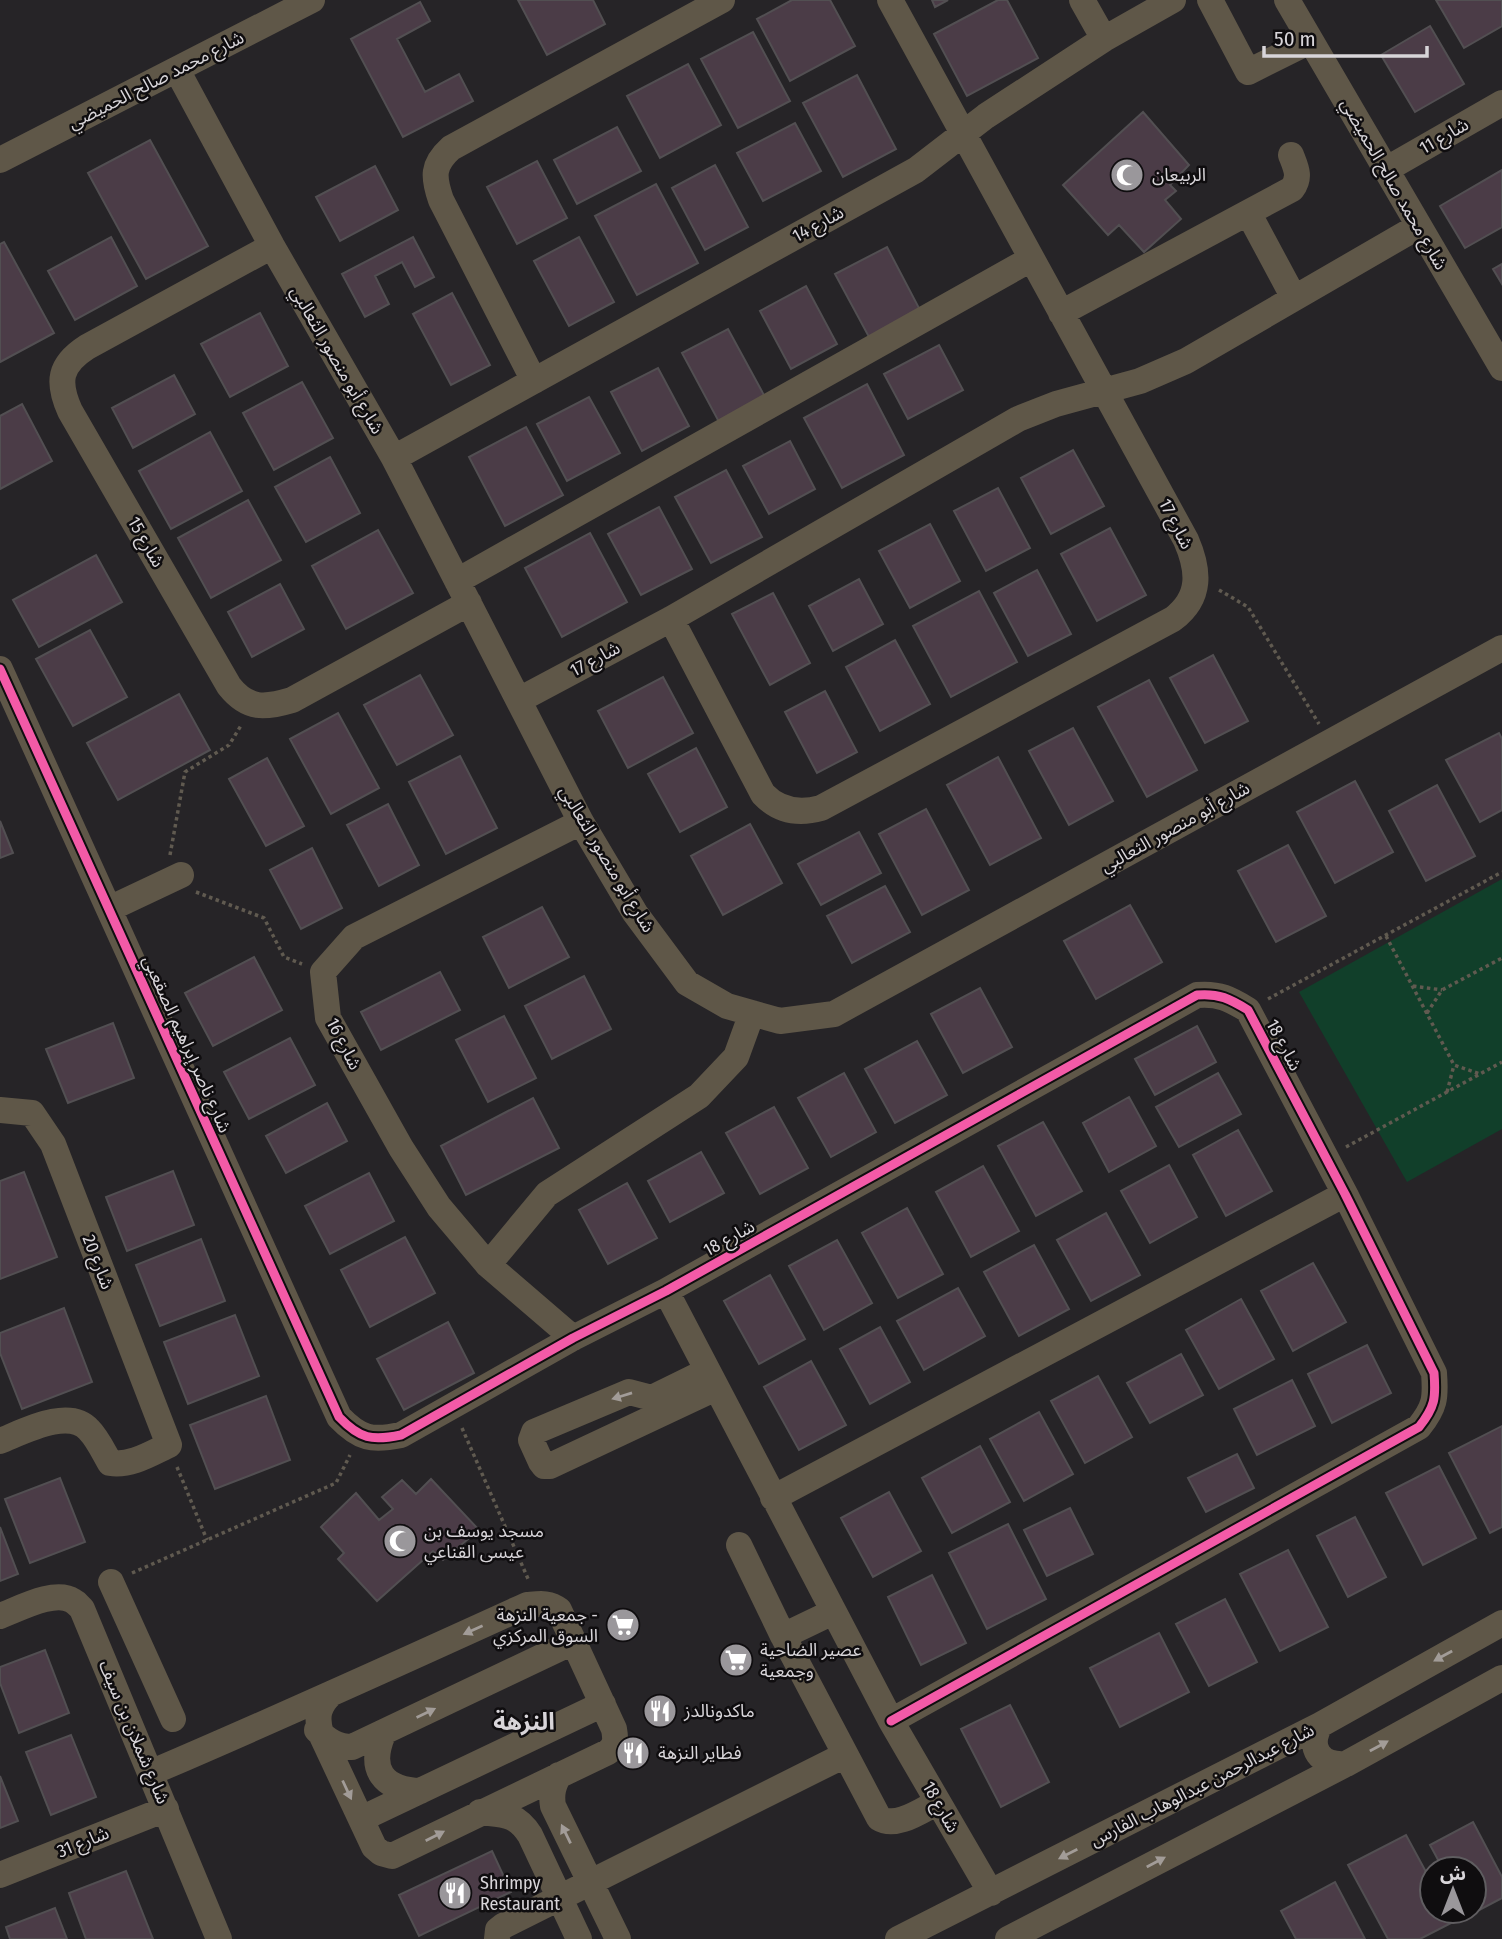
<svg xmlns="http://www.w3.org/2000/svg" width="1502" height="1939" font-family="'Fira Sans Condensed','Noto Sans Arabic',sans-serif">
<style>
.green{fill:#113f2a}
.building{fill:#4b3c47;stroke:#524f52;stroke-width:2}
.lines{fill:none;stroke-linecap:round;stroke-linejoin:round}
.path{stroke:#605a50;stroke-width:3.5;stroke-dasharray:3.5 3.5;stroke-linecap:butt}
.minor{stroke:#5f5748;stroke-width:26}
.cycleway-casing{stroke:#0f0d0f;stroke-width:13}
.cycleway{stroke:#f35aa7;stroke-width:9}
.oneway{fill:#a29c98}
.labels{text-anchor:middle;stroke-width:5;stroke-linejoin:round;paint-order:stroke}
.street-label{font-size:18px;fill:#d8d5d9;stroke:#0f0d0f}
.poi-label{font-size:18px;fill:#d8d5d9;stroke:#0f0d0f;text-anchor:start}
.district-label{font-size:24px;font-weight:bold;fill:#d8d5d9;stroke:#0f0d0f}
</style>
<rect width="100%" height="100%" fill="#262427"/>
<!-- green -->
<path class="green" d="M1502 879V1129L1407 1182 1299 992Z"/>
<!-- building -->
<path class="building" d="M518 0H593L605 24 547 55Z
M792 0H830L855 46 790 81 757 19Z
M932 0H948L935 7Z
M998 0H1007L1038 58 967 96 934 34Z
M1436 0H1502V26L1464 48Z
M420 2 430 21 397 39 425 92 459 74 473 101 403 137 351 39Z
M1430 26 1464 84 1415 112 1381 55Z
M753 32 790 101 738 128 701 59Z
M688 64 721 125 660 158 627 96Z
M857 75 896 149 843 177 803 103Z
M1143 112 1189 165 1170 185 1176 191 1165 200 1181 219 1144 252 1119 225 1108 235 1063 185Z
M795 123 821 171 763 201 737 153Z
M617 127 641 171 577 204 554 160Z
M150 140 208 246 146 279 88 173Z
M537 161 567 218 517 244 487 187Z
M715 165 748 227 705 250 672 188Z
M375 166 398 210 340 241 316 197Z
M1502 170V227L1465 248 1440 206Z
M656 184 698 263 637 295 595 216Z
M111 237 137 286 75 320 48 271Z
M413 237 434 277 415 287 402 262 375 276 389 304 365 317 342 274Z
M579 237 614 302 569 326 534 261Z
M4 242 54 333 0 362V244Z
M887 247 920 310 869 337 835 274Z
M1502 264V284L1493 269Z
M806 286 837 344 791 369 760 311Z
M452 293 490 365 451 385 413 314Z
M260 313 288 366 230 397 201 344Z
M728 329 765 397 719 422 682 353Z
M939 345 963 390 908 419 884 374Z
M658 368 689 426 642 451 611 392Z
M174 375 195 414 133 448 112 408Z
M302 382 333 438 274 470 243 413Z
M867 384 904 455 842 488 804 418Z
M589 397 620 453 567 481 537 424Z
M22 404 52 461 0 489V416Z
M526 427 563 495 505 526 469 457Z
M210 432 242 491 171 529 139 471Z
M790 441 815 489 769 514 743 466Z
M1073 450 1104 506 1051 534 1021 478Z
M330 457 360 513 306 542 275 487Z
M726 470 762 537 711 563 675 497Z
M998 488 1030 548 986 571 954 511Z
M248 500 281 560 211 598 178 538Z
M659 507 692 569 641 595 608 534Z
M930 524 960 581 910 608 879 551Z
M1110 528 1146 595 1097 621 1061 554Z
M378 530 413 593 346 629 312 566Z
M590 533 627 602 562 637 525 568Z
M96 555 122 602 39 647 13 600Z
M1037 570 1071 634 1028 656 994 593Z
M859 579 883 624 833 651 809 606Z
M280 584 304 629 252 657 228 612Z
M979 591 1017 662 951 697 913 626Z
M773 593 810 663 770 685 732 614Z
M90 630 127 697 73 726 36 659Z
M895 640 930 704 880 731 846 667Z
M1213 655 1248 721 1205 743 1170 678Z
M420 675 453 735 397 765 364 705Z
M663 677 693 733 628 768 598 711Z
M1149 680 1197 770 1147 797 1098 707Z
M825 691 857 752 817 773 785 712Z
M179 694 210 750 118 800 87 743Z
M338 713 379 788 331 814 290 739Z
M1073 728 1113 801 1069 825 1029 751Z
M1499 733 1502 739V810L1480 822 1446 760Z
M696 748 727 807 680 832 648 774Z
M460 756 497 828 446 854 409 782Z
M998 757 1041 838 990 865 947 785Z
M267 758 304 826 266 846 229 779Z
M1355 781 1393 852 1335 883 1297 812Z
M1437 785 1475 856 1426 881 1389 811Z
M388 804 419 865 379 886 347 825Z
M926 809 969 890 922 915 879 834Z
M0 821 13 853 0 858Z
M750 824 782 883 723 915 691 856Z
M859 832 881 873 821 905 798 864Z
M1288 845 1326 916 1276 942 1238 871Z
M312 848 342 908 301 929 270 870Z
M885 886 910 932 852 963 827 916Z
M1130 905 1162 962 1096 999 1064 941Z
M542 907 569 957 509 988 483 937Z
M254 957 282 1010 213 1046 185 993Z
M440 972 460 1010 381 1050 361 1012Z
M584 976 611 1029 552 1059 525 1006Z
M980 988 1012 1047 963 1073 931 1014Z
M504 1016 536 1078 488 1102 456 1040Z
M113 1023 134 1078 68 1103 46 1049Z
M1197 1026 1216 1062 1155 1095 1135 1059Z
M290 1038 315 1085 249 1119 224 1072Z
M917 1041 947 1095 895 1123 865 1069Z
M844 1073 876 1132 831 1157 798 1098Z
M1218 1073 1241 1114 1179 1147 1156 1107Z
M1129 1097 1156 1146 1109 1172 1083 1123Z
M533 1098 559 1148 466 1195 441 1146Z
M327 1103 347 1141 286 1173 266 1136Z
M774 1107 808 1168 760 1194 726 1133Z
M1043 1122 1082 1191 1036 1216 998 1146Z
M1238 1130 1272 1191 1226 1216 1193 1155Z
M701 1152 724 1193 670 1222 648 1181Z
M1169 1165 1197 1217 1150 1243 1121 1191Z
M983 1166 1019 1231 971 1257 936 1192Z
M173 1171 194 1225 127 1251 106 1197Z
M24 1172 57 1257 0 1279V1181Z
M369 1173 394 1221 330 1254 305 1206Z
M627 1183 657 1238 608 1264 579 1210Z
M907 1208 943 1274 898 1298 862 1233Z
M1106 1213 1140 1275 1091 1301 1057 1240Z
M405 1237 435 1293 370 1327 341 1270Z
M201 1239 225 1301 160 1326 136 1265Z
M837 1240 872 1303 824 1330 789 1266Z
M1034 1245 1069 1309 1019 1336 984 1272Z
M1313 1263 1346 1322 1293 1351 1261 1291Z
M770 1275 805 1339 759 1364 724 1301Z
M958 1288 985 1336 924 1370 897 1321Z
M1241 1299 1274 1359 1219 1389 1186 1330Z
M64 1308 92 1382 22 1409 0 1353V1333Z
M235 1315 259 1376 188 1404 164 1342Z
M448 1322 474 1373 404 1410 377 1359Z
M880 1327 910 1382 870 1404 840 1349Z
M1367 1345 1391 1393 1332 1423 1308 1374Z
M1181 1354 1203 1395 1150 1423 1127 1383Z
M811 1361 846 1425 799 1450 764 1387Z
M1098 1376 1132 1437 1085 1463 1051 1401Z
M1292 1380 1315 1426 1257 1455 1234 1409Z
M266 1396 290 1460 215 1489 190 1425Z
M1039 1412 1073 1474 1024 1501 990 1439Z
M1502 1426V1527L1490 1533 1449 1453Z
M980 1446 1010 1502 952 1533 922 1478Z
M1237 1454 1254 1488 1206 1512 1188 1478Z
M1439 1466 1476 1538 1423 1565 1386 1493Z
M60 1478 85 1542 30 1563 5 1499Z
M431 1479 479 1530 443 1560 433 1551 377 1601 338 1559 344 1553 321 1527 356 1493 379 1520 393 1509 382 1497 402 1480 416 1494Z
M889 1492 921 1551 873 1577 841 1518Z
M1070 1508 1093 1554 1047 1576 1024 1530Z
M1355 1517 1386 1577 1348 1597 1317 1536Z
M1008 1524 1046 1599 987 1629 949 1553Z
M0 1527 18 1574 0 1581Z
M1288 1550 1328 1627 1280 1651 1240 1574Z
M932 1575 966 1643 921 1665 888 1597Z
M1225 1599 1257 1662 1209 1686 1176 1624Z
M1159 1633 1189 1692 1120 1727 1090 1668Z
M45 1650 69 1713 19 1733 0 1683V1667Z
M1010 1705 1049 1782 1001 1807 961 1729Z
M71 1735 96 1797 51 1815 26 1752Z
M0 1776 18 1821 0 1828Z
M1473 1822 1502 1877V1898L1468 1916 1465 1911H1474V1869H1443L1430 1845Z
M1406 1835 1432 1883V1911H1447L1453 1922 1420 1939H1388L1348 1865Z
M492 1851 511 1892 419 1936 399 1895Z
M126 1871 153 1939H86L69 1893Z
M1335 1882 1365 1939H1296L1281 1911Z
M55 1908 67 1939H10L6 1927Z"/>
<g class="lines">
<!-- path -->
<path class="path" d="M1219 590 1248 607 1319 724
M170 855 185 772 229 745 242 724
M196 892 264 918 284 957 302 964
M1386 936 1454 1065 1480 1074
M1413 986 1442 990
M1268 999 1502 872
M1427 1013 1442 990 1502 958
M1447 1092 1454 1065
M1346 1147 1502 1062
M462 1428 529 1581
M177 1467 207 1540
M132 1573 336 1483 350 1455"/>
<!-- minor -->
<path class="minor" d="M1082 0 1104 39
M1210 0 1248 72 1310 41
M1287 0 1502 368
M177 70 272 246 394 458 581 822 635 913 687 983 727 1006 780 1021 834 1014 1502 648
M0 160 312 0
M1387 169 1502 103
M1249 214 1294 298
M272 246 87 347C59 365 57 382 70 411L229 686C248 710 265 708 292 700L469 603
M1061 313 1292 189C1301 177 1296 168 1291 155
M534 381 441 200C433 177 432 165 451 148L722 0
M394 458 916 170 986 116 1104 39 1173 0
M457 581 1031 259
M671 619 763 794C779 811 799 814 821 808L1173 619C1202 597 1199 570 1186 540L890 0
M0 669 339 1417C360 1439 372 1441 401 1435L573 1338 666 1291 1197 995C1219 993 1230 999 1248 1010L1345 1194 1434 1373C1436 1398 1435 1407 1419 1427L891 1721
M519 700 671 619 1018 419 1056 404 1140 381 1186 361 1419 226
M109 909 181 875
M0 1110 32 1113 53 1144 169 1445C150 1454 131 1466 110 1463 104 1453 98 1439 89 1430 69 1407 23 1432 0 1441
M488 1265 547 1194 699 1096 736 1057 752 1013
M666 1291 891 1721 991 1893
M573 1338 488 1265 439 1207 401 1148 328 1018 323 972 354 937 581 822
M707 1371 652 1398 629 1392 534 1432 531 1440 541 1462 544 1466H550L716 1388
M773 1498 1345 1194
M739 1545 783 1636 879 1818C896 1829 922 1810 938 1802
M111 1582 173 1719
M0 1616C19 1609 55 1589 73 1601 77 1603 79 1606 82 1609L219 1939
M783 1636 833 1612
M1320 1725C1307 1748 1320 1766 1346 1764
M317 1730C328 1741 337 1747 352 1747L573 1642
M383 1734C368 1770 383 1789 420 1791
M150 1773C277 1719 402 1662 527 1605 539 1604 549 1602 559 1610L614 1729C616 1740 616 1745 608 1752L392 1856 381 1853 374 1847 321 1734C316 1717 318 1706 331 1694
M559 1775C553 1786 551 1794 553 1806L618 1939
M480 1812C504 1815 516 1813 530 1835L579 1939
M361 1819 603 1704
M0 1875 166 1809
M497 1939 498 1930 503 1926 845 1755
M898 1939 1320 1725 1502 1623
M1008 1939 1346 1764 1502 1678"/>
<defs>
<path id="cycleway" d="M0 669 339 1417C360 1439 372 1441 401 1435L573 1338 666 1291 1197 995C1219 993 1230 999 1248 1010L1345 1194 1434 1373C1436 1398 1435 1407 1419 1427L891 1721"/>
</defs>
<!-- cycleway casing -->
<use href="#cycleway" class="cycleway-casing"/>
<!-- cycleway -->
<use href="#cycleway" class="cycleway"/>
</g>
<!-- one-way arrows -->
<defs><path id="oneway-solid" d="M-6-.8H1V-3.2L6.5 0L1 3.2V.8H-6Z" transform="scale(1.75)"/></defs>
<g class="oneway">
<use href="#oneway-solid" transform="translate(622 1396) rotate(163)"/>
<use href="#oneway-solid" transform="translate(473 1630) rotate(156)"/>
<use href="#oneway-solid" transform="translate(1443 1656) rotate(151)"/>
<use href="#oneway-solid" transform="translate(426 1713) rotate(-26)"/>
<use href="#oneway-solid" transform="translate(1379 1746) rotate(-29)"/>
<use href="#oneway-solid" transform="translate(347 1790) rotate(65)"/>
<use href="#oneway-solid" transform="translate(566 1834) rotate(-116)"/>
<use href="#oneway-solid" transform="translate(435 1836) rotate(-27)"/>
<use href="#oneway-solid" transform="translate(1068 1854) rotate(153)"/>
<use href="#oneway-solid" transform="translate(1156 1862) rotate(-28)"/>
</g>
<!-- icons -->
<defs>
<symbol id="mosque-disc" viewBox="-11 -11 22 22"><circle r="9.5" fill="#9a979b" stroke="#0f0d0f"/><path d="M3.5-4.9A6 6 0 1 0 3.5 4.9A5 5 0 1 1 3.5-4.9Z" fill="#fff"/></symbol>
<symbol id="supermarket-disc" viewBox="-11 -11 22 22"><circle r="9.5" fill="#9a979b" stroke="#0f0d0f"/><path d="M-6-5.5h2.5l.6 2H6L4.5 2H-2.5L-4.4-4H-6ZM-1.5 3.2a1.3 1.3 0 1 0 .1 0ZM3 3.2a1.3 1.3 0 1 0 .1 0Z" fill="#fff"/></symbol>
<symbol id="restaurant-disc" viewBox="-11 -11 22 22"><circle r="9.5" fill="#9a979b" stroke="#0f0d0f"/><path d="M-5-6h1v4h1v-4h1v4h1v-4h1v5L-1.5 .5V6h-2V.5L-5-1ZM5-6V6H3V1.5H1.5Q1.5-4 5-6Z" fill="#fff"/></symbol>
</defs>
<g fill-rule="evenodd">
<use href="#mosque-disc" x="1108" y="156" width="38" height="38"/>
<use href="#mosque-disc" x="381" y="1522" width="38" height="38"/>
<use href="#supermarket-disc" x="604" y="1606" width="38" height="38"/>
<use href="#supermarket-disc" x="717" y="1641" width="38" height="38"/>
<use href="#restaurant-disc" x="641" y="1692" width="38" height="38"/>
<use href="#restaurant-disc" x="614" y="1734" width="38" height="38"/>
<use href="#restaurant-disc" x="436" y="1874" width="38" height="38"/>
</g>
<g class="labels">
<!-- street labels -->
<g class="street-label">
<text transform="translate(156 80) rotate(-27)" y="6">شارع محمد صالح الحميضي</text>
<text transform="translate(1444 136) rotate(-30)" y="6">شارع 11</text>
<text transform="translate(1394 184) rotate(60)" y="6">شارع محمد صالح الحميضي</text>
<text transform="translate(818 224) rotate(-29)" y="6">شارع 14</text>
<text transform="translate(337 360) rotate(60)" y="6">شارع أبو منصور الثعالبي</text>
<text transform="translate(1176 524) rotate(63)" y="6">شارع 17</text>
<text transform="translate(146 542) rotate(60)" y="6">شارع 15</text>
<text transform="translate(595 659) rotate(-28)" y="6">شارع 17</text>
<text transform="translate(1175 827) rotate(-29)" y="6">شارع أبو منصور الثعالبي</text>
<text transform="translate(607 859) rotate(59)" y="6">شارع أبو منصور الثعالبي</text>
<text transform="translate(187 1044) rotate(66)" y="6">شارع ناصر إبراهيم الصقعبي</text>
<text transform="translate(344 1044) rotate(63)" y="6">شارع 16</text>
<text transform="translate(1284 1045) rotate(62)" y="6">شارع 18</text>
<text transform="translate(729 1238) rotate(-29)" y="6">شارع 18</text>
<text transform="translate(98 1262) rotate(69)" y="6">شارع 20</text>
<text transform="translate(134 1732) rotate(67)" y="6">شارع شملان بن سيف</text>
<text transform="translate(1202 1785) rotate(-27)" y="6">شارع عبدالرحمن عبدالوهاب الفارس</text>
<text transform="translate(941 1807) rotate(60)" y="6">شارع 18</text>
<text transform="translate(83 1842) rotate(-22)" y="6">شارع 31</text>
</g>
<!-- poi labels -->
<g class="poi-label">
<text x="1152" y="181">الربيعان</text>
<text x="424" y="1537">مسجد يوسف بن<tspan x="424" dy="21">عيسى القناعي</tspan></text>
<text x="598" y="1621" text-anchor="end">جمعية النزهة -<tspan x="598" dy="21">السوق المركزي</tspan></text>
<text x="760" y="1656">عصير الضاحية<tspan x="760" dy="21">وجمعية</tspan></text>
<text x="684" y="1717">ماكدونالدز</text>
<text x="658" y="1759">فطاير النزهة</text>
<text x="480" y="1889">Shrimpy<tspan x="480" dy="21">Restaurant</tspan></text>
</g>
<!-- district labels -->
<g class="district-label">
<text x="524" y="1730">النزهة</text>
</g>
</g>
<!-- north arrow -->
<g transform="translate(1453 1890)"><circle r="33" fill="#0f0d0f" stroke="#5f5d60" stroke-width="2"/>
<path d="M0-5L12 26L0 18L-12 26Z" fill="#9a979b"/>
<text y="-10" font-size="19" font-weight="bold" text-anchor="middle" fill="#d8d5d9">ش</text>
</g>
<!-- scale -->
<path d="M1264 46v10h163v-10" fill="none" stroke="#d8d5d9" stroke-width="3.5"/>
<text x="1274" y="46" font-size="21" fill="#d8d5d9" stroke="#0f0d0f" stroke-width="5" paint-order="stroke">50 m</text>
</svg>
